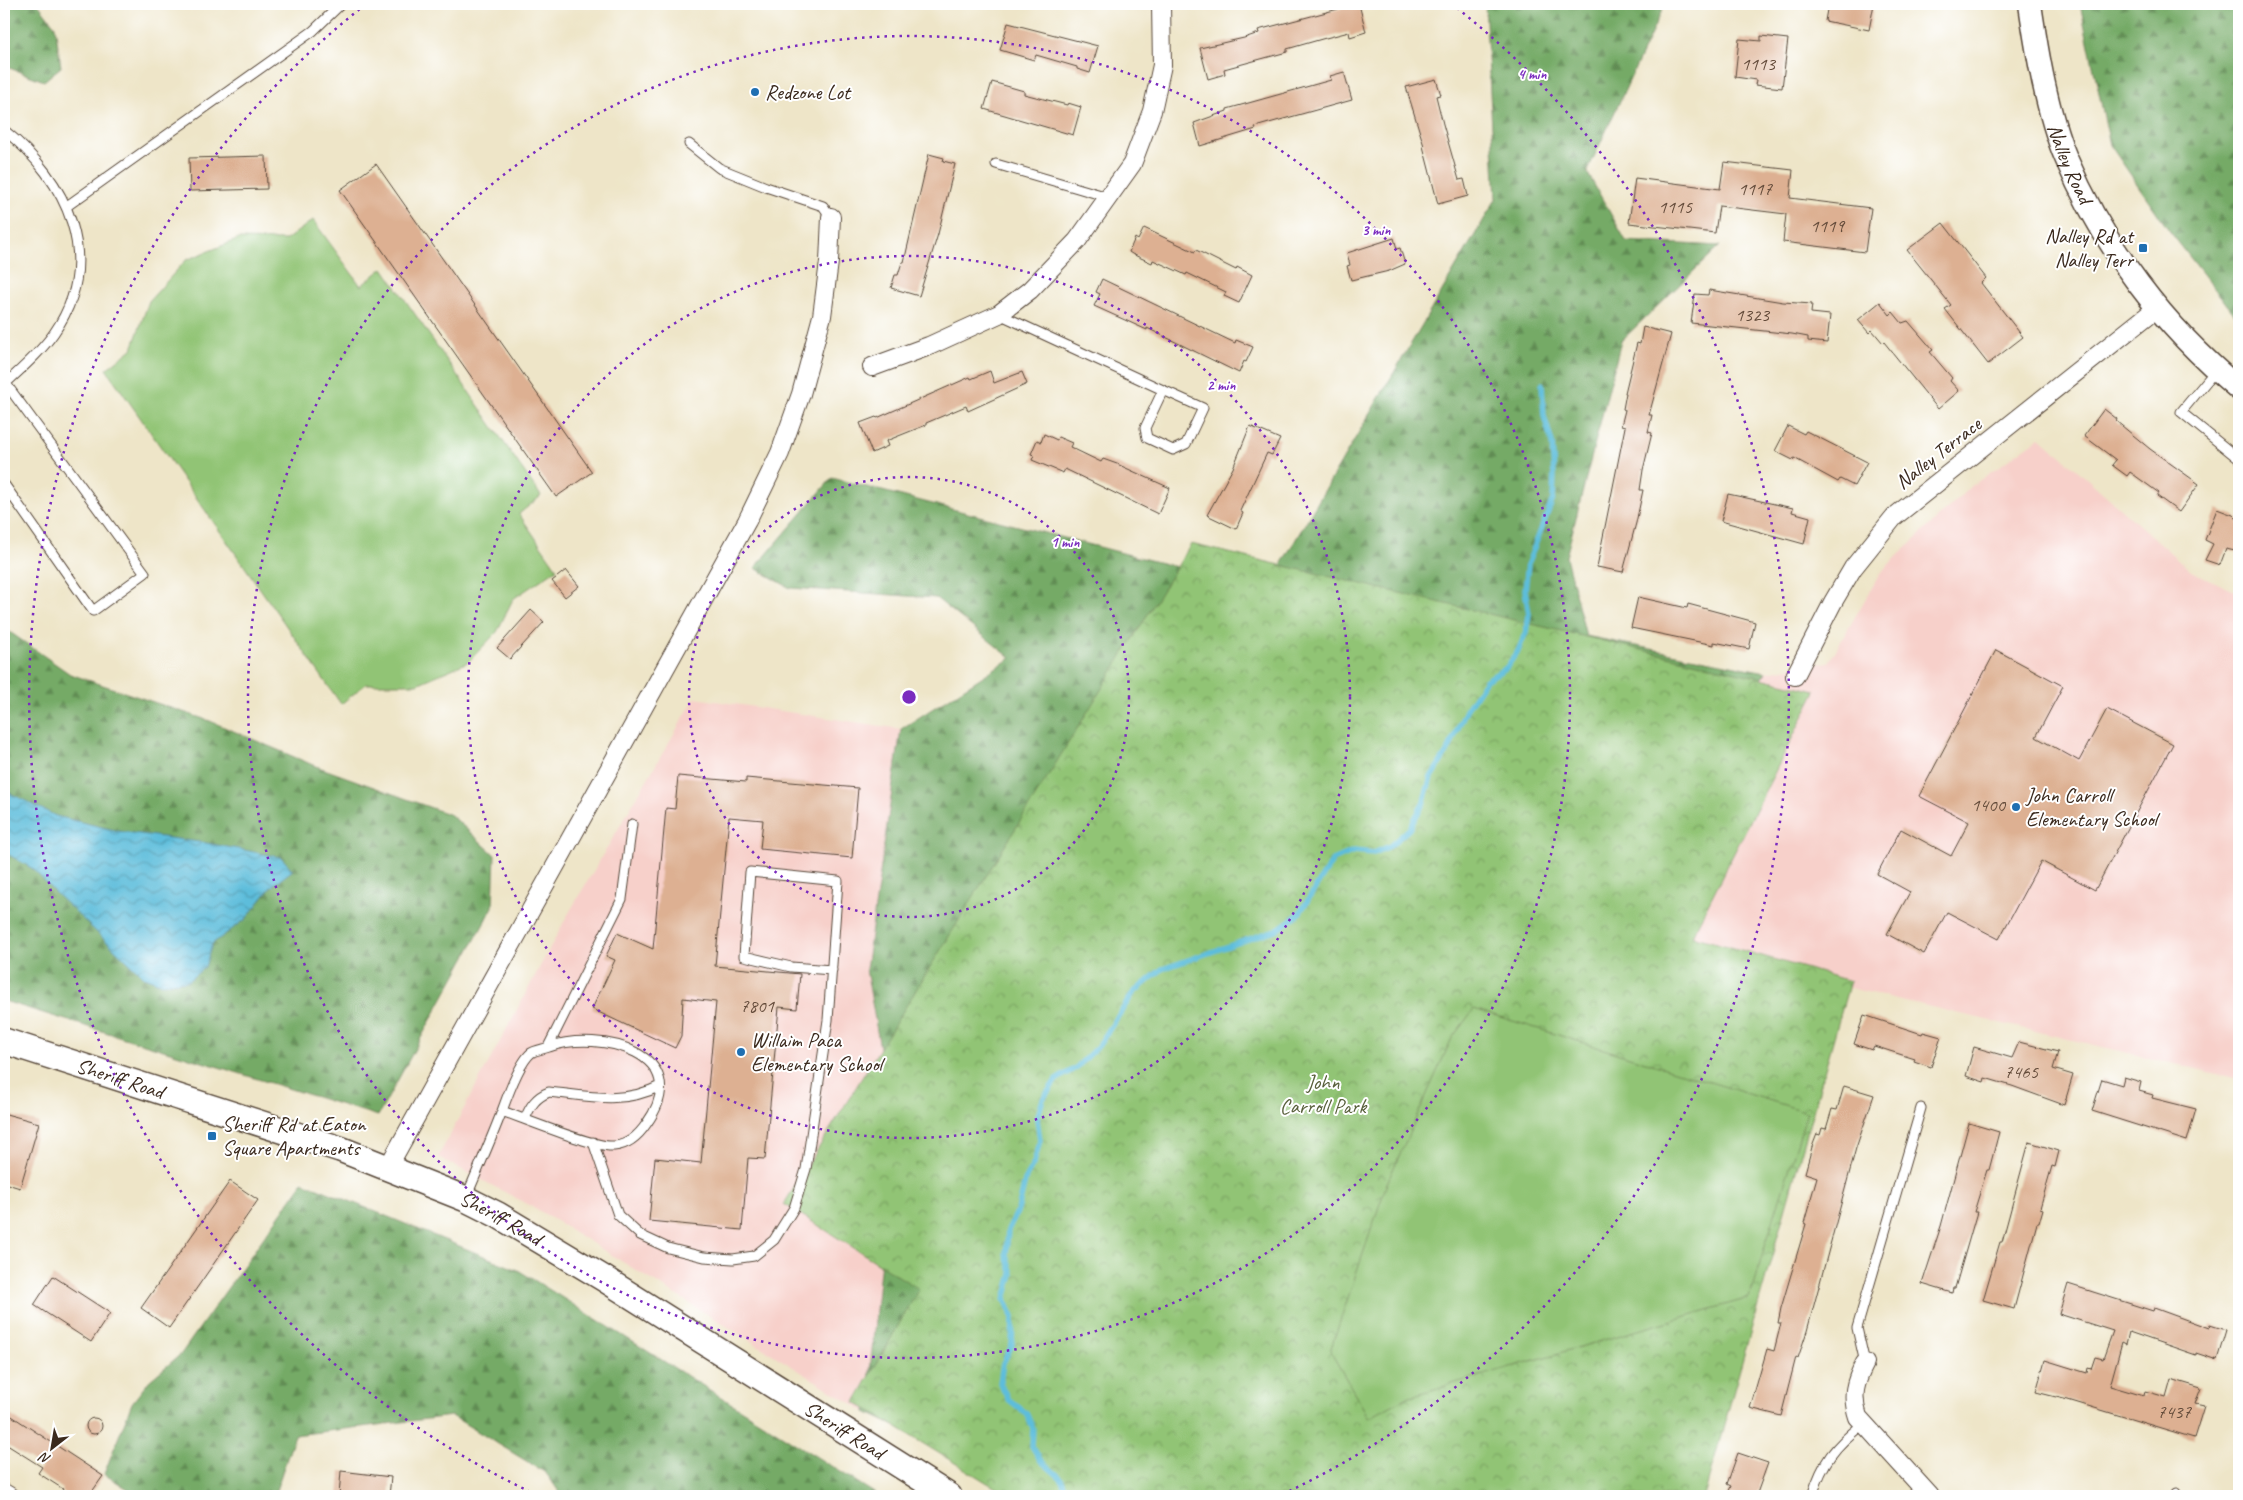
<svg xmlns="http://www.w3.org/2000/svg" width="2243" height="1500" font-family="Caveat,sans-serif">
<style>
.built{fill:#f7d0ca}
.forest{fill:url(#forest-firs);stroke:#586a42}
.park{fill:url(#park-crowns);stroke:#66774a}
.garden{fill:#91c475;stroke:#66774a}
.water{fill:url(#water-waves);stroke:#4c747c}
.lines{fill:none;stroke-linecap:round;stroke-linejoin:round}
.stream{stroke:#5dbddb;stroke-width:5.5}
.building{fill:#ddb092}
.service-casing{stroke:#564638;stroke-width:11}
.minor-casing{stroke:#564638;stroke-width:20}
.tertiary-casing{stroke:#564638;stroke-width:25}
.secondary-casing{stroke:#564638;stroke-width:28}
.service{stroke:#fff;stroke-width:9}
.minor{stroke:#fff;stroke-width:18}
.tertiary{stroke:#fff;stroke-width:22}
.secondary{stroke:#fff;stroke-width:25}
.ring{fill:none;stroke:#7b2cbf;stroke-width:2.5;stroke-dasharray:2.5 5}
.poi-dot{fill:#1f6fb2;stroke:#fff;stroke-width:2}
.labels{text-anchor:middle;stroke-width:4;stroke-linejoin:round;paint-order:stroke}
.number-label{font-size:19px;fill:#644c3b}
.poi-label{font-size:21px;fill:#3b2a1e;stroke:#fff;text-anchor:start}
.street-label{font-size:21px;fill:#3b2a1e;stroke:#fff}
.park-label{font-size:21px;fill:#59603c;stroke:#fff}
.centre{fill:#7b2cbf;stroke:#fff;stroke-width:2.5}
.ring-label{font-size:15px;text-anchor:middle;font-weight:bold;fill:#7b2cbf;stroke:#fff;stroke-width:4;stroke-linejoin:round;paint-order:stroke}
</style>
<defs>
<pattern id="forest-firs" width="22" height="20" patternUnits="userSpaceOnUse" patternTransform="scale(1.25)"><rect width="22" height="20" fill="#74aa66"/><path d="M5 1l3.5 6h-7zM16 11l3.5 6h-7z" fill="#608b53"/></pattern>
<pattern id="park-crowns" width="20" height="18" patternUnits="userSpaceOnUse" patternTransform="scale(1.25)"><rect width="20" height="18" fill="#91c475"/><path d="M2 6a3 3 0 1 1 6 0M12 15a3 3 0 1 1 6 0" fill="none" stroke="#789f5f"/></pattern>
<pattern id="water-waves" width="16" height="10" patternUnits="userSpaceOnUse" patternTransform="scale(1.25)"><rect width="16" height="10" fill="#5dbddb"/><path d="M0 5q4-4 8 0t8 0" fill="none" stroke="#4e9ab1"/></pattern>
</defs>
<rect width="100%" height="100%" fill="#fff"/>
<filter id="ink" filterUnits="userSpaceOnUse"><feTurbulence type="fractalNoise" baseFrequency=".02" numOctaves="2"/><feDisplacementMap in="SourceGraphic" scale="10" xChannelSelector="R" yChannelSelector="G"/><feConvolveMatrix kernelMatrix="1 2 1 2 8 2 1 2 1" color-interpolation-filters="sRGB"/></filter>
<filter id="wash" filterUnits="userSpaceOnUse"><feTurbulence type="fractalNoise" baseFrequency=".0096" numOctaves="4" result="noise"/><feDisplacementMap in="SourceGraphic" scale="20" xChannelSelector="R" yChannelSelector="G"/><feGaussianBlur stdDeviation="1.12" result="paint"/><feColorMatrix in="noise" values="0 0 0 0 0 0 0 0 0 0 0 0 0 0 0 0 0 1.4 0 .05"/><feComposite in="paint" operator="in"/></filter>
<g filter="url(#wash)">
<rect width="100%" height="100%" fill="#eee5c8"/>
<!-- built -->
<path class="built" d="M2040 437 2191 571 2239 593V1079L1837 985 1497 978 1659 827 1766 672 1829 662 1881 572 1969 488Z
M695 698 901 729 866 969 894 1127 866 1412 535 1208 438 1157 566 918Z"/>
<!-- forest -->
<path class="forest" d="M4 4H38L55 26 61 67 44 81 4 66Z
M1485 4H1665L1587 172 1626 241 1720 246 1621 341 1566 557 1586 636 1766 672 1659 827 1022 1489 866 1412 894 1127 866 969 901 729 1011 658 936 598 790 588 755 568 832 478 1266 590 1496 199Z
M2080 4H2239V320L2171 233 2110 145Z
M4 628 70 674 210 721 313 765 451 815 495 855 493 907 378 1116 4 1001Z
M303 1182 518 1270 879 1496H562L546 1473 452 1416 295 1435 274 1496H139L104 1474 132 1403 149 1381 181 1354Z"/>
<!-- park -->
<path class="park" d="M1191 544 1816 691 1692 936 1850 981 1704 1496H1009L855 1402 919 1289 784 1204Z"/>
<!-- garden -->
<path class="garden" d="M313 220 361 286 383 268 541 496 519 514 557 569 513 599 497 632 468 662 417 684H366L341 704 106 369 132 349 149 301 186 260 239 239 286 240Z
M1474 1009 1807 1112 1749 1298 1407 1397 1369 1418 1330 1351 1387 1183 1452 1038Z"/>
<!-- water -->
<path class="water" d="M4 790 56 816 119 831 207 843 281 857 293 870 271 887 246 919 212 944 205 967 188 981 162 984 144 977 54 892 33 869 4 852Z"/>
<g class="lines">
<!-- stream -->
<path class="stream" d="M1067 1496 1062 1479 1041 1461 1032 1446 1033 1428 1026 1413 1008 1399 1000 1383 1003 1363 1012 1345 1013 1317 1005 1299 1012 1274 1006 1255 1008 1230 1018 1210 1026 1177 1034 1163 1040 1140 1037 1119 1043 1099 1056 1080 1077 1067 1099 1045 1134 992 1162 969 1278 929 1299 914 1333 860 1354 851 1374 853 1390 846 1409 829 1423 804 1431 777 1449 749 1466 710 1486 680 1506 668 1518 651 1526 632 1529 614 1525 590 1528 563 1553 499 1554 475 1552 443 1544 416 1542 384"/>
</g>
<g id="blocks">
<!-- building -->
<path class="building" d="M1341 4H1359L1366 32 1350 37 1349 32 1322 39 1287 49V52L1224 69 1225 74 1208 79 1200 48 1244 38 1259 33 1258 30 1342 8Z
M1828 4H1874L1869 30 1825 21Z
M1008 23 1098 46 1090 73 1077 69V67L1036 55 1034 60 1000 50Z
M1761 36 1788 39 1782 88 1755 85 1756 80 1735 77 1739 39 1761 41Z
M1344 72 1352 100 1269 123 1255 127 1256 129 1200 146 1194 123 1227 111V109L1331 80 1330 76Z
M1436 79 1441 95 1436 96 1443 124 1459 180 1464 179 1468 196 1438 204 1423 146H1424L1406 87Z
M992 82 1024 91V94L1067 105 1068 103 1081 107 1073 135 984 109Z
M929 154 944 158 943 161 955 164 938 234 919 296 891 288 895 275H898L902 262H904Z
M266 156 267 189 190 191 189 158Z
M1724 162 1793 170 1790 198 1871 208 1865 252 1783 242 1786 214 1719 206 1715 233 1629 223 1635 178 1720 189Z
M376 164 592 472 556 497 340 190Z
M1943 223 1986 278 1981 283 2023 337 1988 364 1945 309 1951 305 1907 250Z
M1144 228 1195 252 1196 250 1236 270 1237 267 1252 275 1239 303 1224 296 1226 292 1187 273 1186 275 1153 260 1152 263 1132 254 1129 252 1135 238 1138 240Z
M1394 238 1397 249 1400 248 1405 264 1389 271 1351 280 1347 266 1350 265 1347 253Z
M1102 279 1235 343 1236 340 1253 347 1246 362 1244 361 1239 373 1147 328V330L1094 306 1100 294 1096 292Z
M1709 290 1783 302 1812 304 1811 313 1830 315 1827 343 1808 341V337L1792 334 1691 323 1695 294 1708 295Z
M1880 302 1890 315 1893 312 1902 323 1908 321 1933 350 1930 352 1952 378 1950 381 1959 391 1938 409 1884 342 1883 343 1872 330 1869 333 1858 320Z
M1643 327 1671 334 1649 415H1652L1648 432 1652 433 1643 470 1640 490H1643L1636 523 1623 572 1597 567 1625 427 1621 426 1625 410 1623 409 1626 393H1625L1637 343 1640 344Z
M990 371 994 383 1022 372 1027 384 968 411 966 406 926 423V425L886 441 888 446 872 453 860 423 876 417 877 418 970 377 971 379Z
M2104 409 2117 419 2116 421 2150 449 2199 484 2179 512 2157 496 2159 493 2130 472 2127 476 2112 465 2116 460 2084 436Z
M1250 426 1280 439 1272 455 1267 453 1240 511 1243 513 1236 529 1207 515 1233 468Z
M1788 426 1804 434 1806 431 1867 462 1854 486 1840 479 1838 482 1794 458 1793 460 1775 451Z
M1044 434 1057 440 1058 437 1072 443 1070 447 1101 462 1103 459 1117 464 1170 488 1158 514 1065 469 1063 473 1032 460 1034 455 1031 454 1037 440 1041 442Z
M1728 494 1793 508 1792 512 1810 517 1804 544 1721 521Z
M2217 509 2233 515 2239 521V552L2226 549 2220 565 2205 560 2213 544 2205 540Z
M566 570 579 586 565 597 552 581Z
M1638 597 1687 608 1688 604 1755 622 1749 649 1714 642V645L1631 628Z
M531 610 544 622 510 659 497 648Z
M1996 650 2063 686 2036 737 2079 761 2107 709 2173 744 2095 890 2041 861 1999 939 1947 912 1924 954 1887 934 1910 892 1877 874 1901 829 1951 856 1969 822 1919 796Z
M678 776 746 782V778L858 788 852 858 760 849 763 820 729 817 715 966 800 974 797 1009 779 1007 765 1159 748 1158 742 1230 649 1221 655 1158 701 1163 716 1002 683 998 681 1036 675 1048 592 1009 615 960 606 956 617 933 653 949 666 808 675 809Z
M1864 1015 1922 1034 1923 1032 1941 1037 1931 1067 1914 1061 1915 1059 1874 1046 1872 1050 1854 1044Z
M2019 1042 2058 1052 2053 1069 2073 1075 2064 1105 2012 1086 1985 1078 1984 1082 1966 1076 1974 1047 2012 1058Z
M2124 1077 2141 1082 2139 1091 2153 1095 2152 1098 2196 1109 2187 1141 2092 1111 2102 1079 2122 1085Z
M1844 1086 1874 1095 1856 1148 1807 1331 1798 1358 1796 1357 1781 1416 1750 1408 1767 1349 1774 1351 1781 1323H1778L1781 1308 1806 1224 1804 1223 1817 1177 1805 1173 1812 1147 1817 1134 1820 1135 1822 1128 1826 1129 1832 1109 1837 1110Z
M6 1114 39 1123 20 1188 4 1183V1122Z
M1969 1123 1999 1132 1989 1170H1987L1974 1212H1977L1955 1288H1953L1952 1293 1922 1284 1941 1226Z
M2029 1142 2059 1151 2055 1167 2052 1166 2040 1208 2043 1209 2039 1223H2037L2014 1309 1983 1300 2000 1242H2002Z
M230 1181 258 1200 169 1328 141 1308Z
M53 1276 110 1313 91 1342 34 1305Z
M2068 1284 2153 1311 2154 1308 2209 1328 2210 1325 2226 1330 2217 1360 2196 1353V1355L2129 1332 2126 1344 2122 1342 2110 1386 2144 1396 2145 1391 2166 1397 2171 1379 2201 1388 2195 1404 2204 1406 2194 1438 2068 1400 2036 1392 2045 1360 2087 1373 2088 1368 2091 1369 2095 1357 2103 1359 2113 1331 2059 1314Z
M4 1411 103 1476 89 1496H69L62 1491 63 1489 38 1473 42 1467 4 1443Z
M86 1426a8 8 0 1 1 16 0a8 8 0 1 1-16 0Z
M1738 1453 1768 1463 1756 1496H1727L1731 1486 1727 1484Z
M341 1471 391 1477 389 1496H339Z"/>
</g>
</g>
<g filter="url(#ink)">
<use href="#blocks" fill-opacity="0" stroke="#564638" stroke-width="1"/>
<g class="lines">
<defs>
<path id="service" d="M4 130C67 180 105 259 54 333 40 353 21 369 4 385
M689 144 719 168 766 187 823 206 831 217
M996 164 1108 197
M67 206 313 31 341 4
M999 314 1163 390
M2216 370 2181 412 2239 459
M4 381 145 573 93 611 4 484
M1163 390 1203 408 1186 444 1173 450 1147 438 1145 428Z
M548 1047 622 899 632 824
M525 1119C530 1106 536 1097 549 1092 589 1096 623 1105 660 1086
M593 1142 618 1215 640 1235 668 1248 704 1257 733 1259 754 1256 774 1240 794 1208 806 1169 828 1020 838 881 750 872 744 956 791 967 832 970
M466 1198C478 1169 491 1140 502 1111 507 1097 520 1062 531 1053 535 1050 544 1049 549 1047 600 1029 696 1054 647 1123 639 1135 629 1145 614 1146 595 1148 525 1119 502 1111
M1865 1363 1857 1328 1921 1108
M1812 1496C1823 1461 1834 1447 1863 1424
M2175 1496 2176 1493"/>
<path id="minor" d="M872 367 929 346 999 314 1030 290 1077 241 1132 164 1152 111 1162 65 1161 4
M1795 676 1833 602 1853 568 1894 517 2157 308
M388 1167 747 521 780 453 801 394 822 316 829 262 831 217
M1865 1363C1855 1382 1851 1396 1858 1417L1930 1496
M4 1493 9 1496"/>
<g id="tertiary">
<path id="s1" d="M2030 4C2037 52 2047 113 2066 158 2104 248 2164 327 2239 389"/>
</g>
<g id="secondary">
<path id="s2" d="M4 1041 340 1149 466 1199 498 1215 603 1278 949 1496"/>
</g>
</defs>
<!-- service casing -->
<use href="#service" class="service-casing"/>
<!-- minor casing -->
<use href="#minor" class="minor-casing"/>
<!-- tertiary casing -->
<use href="#tertiary" class="tertiary-casing"/>
<!-- secondary casing -->
<use href="#secondary" class="secondary-casing"/>
<!-- service -->
<use href="#service" class="service"/>
<!-- minor -->
<use href="#minor" class="minor"/>
<!-- tertiary -->
<use href="#tertiary" class="tertiary"/>
<!-- secondary -->
<use href="#secondary" class="secondary"/>
</g>
</g>
<!-- distance rings -->
<g class="ring">
<circle cx="909" cy="697" r="220"/>
<circle cx="909" cy="697" r="441"/>
<circle cx="909" cy="697" r="661"/>
<path d="M537 1495A881 881 0 0 1 361 8M1457 8A881 881 0 0 1 1281 1495"/>
</g>
<!-- markers -->
<g class="poi-dot">
<circle cx="755" cy="92" r="5"/>
<rect x="2138" y="243" width="10" height="10" rx="2.5"/>
<circle cx="2016" cy="807" r="5"/>
<circle cx="741" cy="1052" r="5"/>
<rect x="207" y="1131" width="10" height="10" rx="2.5"/>
</g>
<g class="labels">
<!-- number labels -->
<g class="number-label">
<text x="1758" y="70">1113</text>
<text x="1755" y="195">1117</text>
<text x="1675" y="213">1115</text>
<text x="1827" y="232">1119</text>
<text x="1752" y="321">1323</text>
<text x="1988" y="811">1400</text>
<text x="757" y="1012">7801</text>
<text x="2021" y="1078">7465</text>
<text x="2174" y="1418">7437</text>
</g>
<!-- poi labels -->
<g class="poi-label">
<text x="765" y="99">Redzone Lot</text>
<text x="2133" y="243" text-anchor="end">Nalley Rd at<tspan x="2133" dy="24">Nalley Terr</tspan></text>
<text x="2026" y="802">John Carroll<tspan x="2026" dy="24">Elementary School</tspan></text>
<text x="751" y="1047">Willaim Paca<tspan x="751" dy="24">Elementary School</tspan></text>
<text x="222" y="1131">Sheriff Rd at Eaton<tspan x="222" dy="24">Square Apartments</tspan></text>
</g>
<!-- street labels -->
<g class="street-label">
<text dy="7" stroke="none"><textPath href="#s1" startOffset="165">Nalley Road</textPath></text>
<text transform="translate(1938 453) rotate(-38)" y="7">Nalley Terrace</text>
<text dy="7" stroke="none"><textPath href="#s2" startOffset="122">Sheriff Road</textPath></text>
<text dy="7" stroke="none"><textPath href="#s2" startOffset="528">Sheriff Road</textPath></text>
<text dy="7" stroke="none"><textPath href="#s2" startOffset="932">Sheriff Road</textPath></text>
</g>
<!-- park labels -->
<g class="park-label">
<text x="1323" y="1089">John<tspan x="1323" dy="24">Carroll Park</tspan></text>
</g>
</g>
<circle cx="909" cy="697" r="8" class="centre"/>
<g class="ring-label">
<text x="1532" y="79">4 min</text>
<text x="1376" y="235">3 min</text>
<text x="1221" y="390">2 min</text>
<text x="1065" y="547">1 min</text>
</g>
<!-- margin -->
<rect width="2243" height="1500" fill="none" stroke="#fff" stroke-width="20"/>
<!-- north arrow -->
<g transform="translate(52 1448) rotate(211)" stroke="#ffffff" stroke-width="4" paint-order="stroke">
<path d="M0-4L9 19L0 12L-9 19Z" fill="#3b2a1e"/>
<text y="-8" font-size="14" font-weight="bold" text-anchor="middle" fill="#3b2a1e">N</text>
</g>
</svg>
